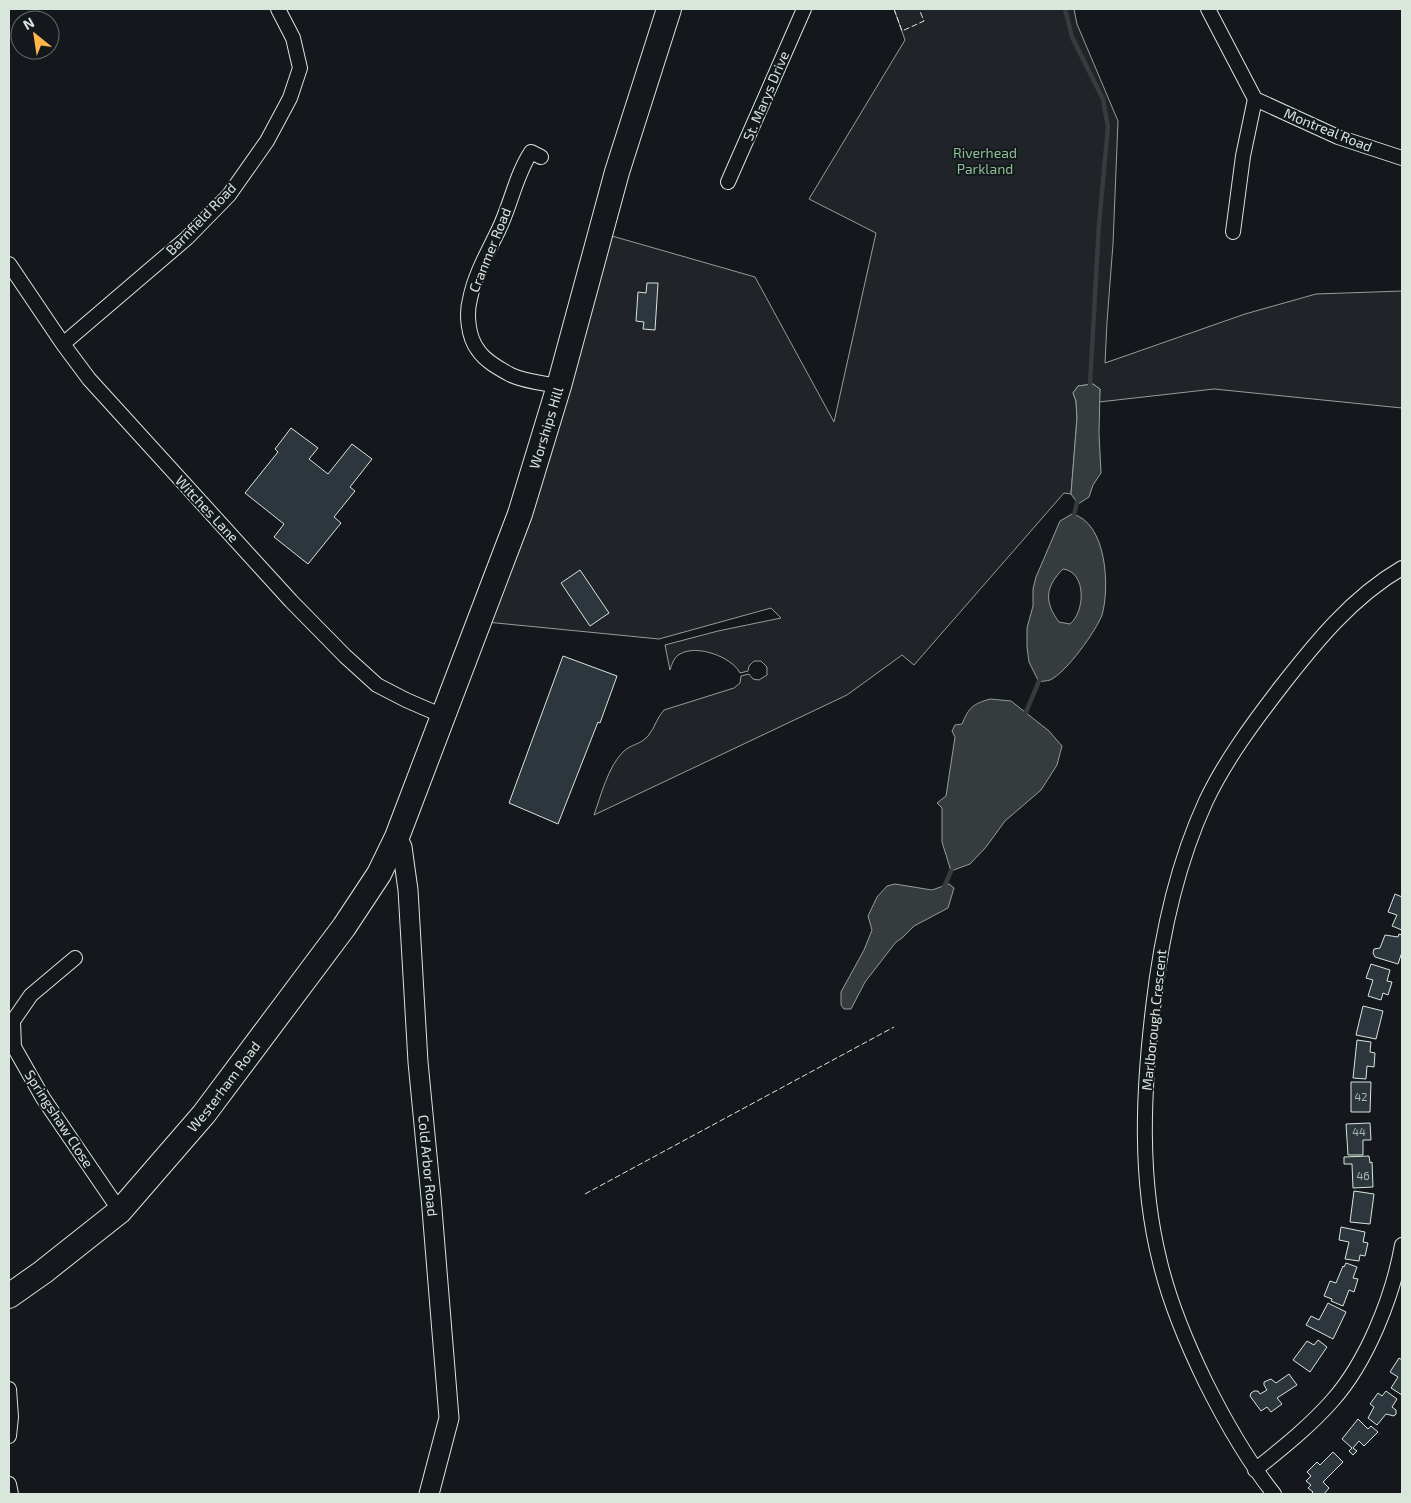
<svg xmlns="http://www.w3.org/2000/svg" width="1411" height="1503" font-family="'Exo 2',sans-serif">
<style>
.green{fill:#202428;stroke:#939e99}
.water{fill:#363b3e;stroke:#939e99;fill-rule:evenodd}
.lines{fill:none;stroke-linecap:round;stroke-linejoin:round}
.stream{stroke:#363b3e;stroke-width:4.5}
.building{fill:#2c363c;stroke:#d8e6dc}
.street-casing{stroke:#d8e6dc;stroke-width:16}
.secondary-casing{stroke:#d8e6dc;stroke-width:21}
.highway-casing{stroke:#d8e6dc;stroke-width:26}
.street{stroke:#14181c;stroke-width:14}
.secondary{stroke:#14181c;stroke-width:19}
.highway{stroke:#14181c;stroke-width:24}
.fence{stroke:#d8e6dc;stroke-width:1;stroke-dasharray:6 2.5;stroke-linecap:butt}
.labels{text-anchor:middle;stroke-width:4;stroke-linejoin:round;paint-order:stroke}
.number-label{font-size:11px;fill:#adbab4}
.street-label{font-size:14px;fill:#d8e6dc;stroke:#14181c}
.park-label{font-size:14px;fill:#8ac095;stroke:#14181c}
</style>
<rect width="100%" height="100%" fill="#14181c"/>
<!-- green -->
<path class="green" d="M894 9H1074L1077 24 1118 121 1113 244 1107 322 1105 363 1245 314 1316 294 1402 291V408L1214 389 1099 402 1100 389 1093 384 1078 386 1073 393 1076 401 1077 418 1071 494 1064 493 914 665 902 655 847 695 594 815C601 795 608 767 623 752 631 744 640 745 648 736 655 728 657 717 664 710L734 688 740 683 741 676 749 674 753 679 759 680 767 675V667L761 661H754L749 666 748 671 740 673C732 657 697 644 680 654 674 657 672 664 670 670L665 645 718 631 781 618 771 608 659 639 476 621 598 232 755 277 834 422 876 233 809 199 905 40Z"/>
<!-- water -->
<path class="water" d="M1093 384 1100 389 1099 433 1101 473 1093 485 1089 497 1078 504 1071 494 1077 418 1076 401 1073 393 1078 386Z
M1072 514C1107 522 1110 588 1102 615 1096 631 1066 673 1050 680 1047 681 1042 681 1039 682L1029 662 1027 647V628L1033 606V589L1036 577 1060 521ZM1063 569C1087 572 1085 612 1070 624L1059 622C1044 602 1045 587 1063 569Z
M990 699 1011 701 1049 731 1062 746 1057 765 1041 790 1005 821 986 847 970 864 951 871 942 842V808L937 803 946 796 955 737 952 731 955 725 962 724C969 707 973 704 990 699Z
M895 884 932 890 949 884 954 888 948 908 914 926 902 938 896 942 865 982 851 1009H844L841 1005V992L864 950 872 930 868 916 877 897 887 886Z"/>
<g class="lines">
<!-- stream -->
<path class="stream" d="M1065 9 1072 37 1103 99 1108 127 1099 224 1090 384
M1074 515 1077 502
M1026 712 1039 681
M944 887 951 871"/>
</g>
<!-- building -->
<path class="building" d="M647 283H658L655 330 643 329 644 322 636 321 638 292 646 293Z
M291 428 318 448 309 459 328 474 352 444 372 459 350 487 355 491 334 517 341 523 308 564 274 537 284 524 245 493 278 452 275 449Z
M580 570 609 613 590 626 561 583Z
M563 656 617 676 600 723 598 722 558 824 509 803Z
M1395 894 1402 897V930L1392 926 1397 915 1388 912Z
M1399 934 1402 935V952L1398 964 1375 957 1373 953 1374 949 1380 948 1385 935 1398 937Z
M1371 964 1390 970 1387 981 1392 982 1388 995 1383 993 1381 1000 1368 996 1373 980 1366 978Z
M1363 1006 1383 1011 1376 1039 1356 1035Z
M1357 1040 1371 1042 1370 1052 1375 1053 1374 1067 1367 1066 1366 1079 1353 1078Z
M1351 1082H1371L1370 1112H1351Z
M1370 1123 1371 1140H1363V1155H1348L1346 1124Z
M1369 1156 1370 1163 1372 1162 1373 1187 1353 1188 1352 1164H1344V1157Z
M1354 1191 1374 1194 1370 1224 1350 1222Z
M1341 1227 1365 1232 1363 1242 1368 1243 1365 1256 1360 1255 1359 1261 1345 1259 1349 1242 1339 1240Z
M1346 1263 1357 1267 1353 1278 1358 1279 1354 1292 1349 1290 1343 1306 1331 1301 1332 1299 1324 1296 1330 1281 1336 1283 1343 1266 1344 1267Z
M1328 1303 1346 1312 1333 1339 1306 1325 1311 1316 1319 1320Z
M1318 1340 1327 1347 1310 1372 1293 1360 1307 1341 1314 1345Z
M1399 1358 1402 1360V1395L1391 1388 1398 1377 1390 1372Z
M1289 1374 1297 1385 1277 1398 1282 1404 1271 1412 1267 1407 1261 1411 1250 1396 1251 1393 1254 1391H1258L1260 1394 1267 1390 1264 1385V1382L1271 1379 1276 1383Z
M1386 1391 1397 1399 1392 1407 1396 1410V1414L1394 1416 1386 1414 1377 1425 1368 1418 1374 1407 1370 1404 1378 1393 1382 1396Z
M1358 1419 1368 1429 1371 1426 1378 1432 1364 1446 1359 1441 1353 1448 1357 1451 1353 1455 1349 1451 1352 1448 1342 1439Z
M1333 1452 1343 1462 1323 1482 1329 1488 1324 1494H1311L1313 1492 1308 1488 1311 1485 1306 1481 1311 1476 1307 1472 1317 1462 1320 1465Z"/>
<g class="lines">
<defs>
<path id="street" d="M1208 9 1255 99 1338 137 1402 158
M541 157 531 152C516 175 511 204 499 229 488 252 475 274 470 299 466 314 468 337 478 350 485 361 500 369 511 375 526 382 544 383 559 386
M728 182 804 9
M1233 232 1243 156 1255 99
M9 264 63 344 89 379 291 601 345 656 377 685 406 700 443 716
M63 344 187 238 229 195 267 141 290 98 300 68 293 38 278 9
M75 958 31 995 13 1021 14 1047 43 1098 120 1211
M9 1389 11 1417 9 1436
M1255 1470C1281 1449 1309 1427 1332 1401 1367 1362 1393 1296 1402 1245
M9 1484 11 1494
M1274 1494C1247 1460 1226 1423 1206 1383 1187 1344 1170 1304 1160 1262 1139 1179 1143 1092 1153 1008 1161 937 1176 866 1206 801 1225 761 1253 723 1280 688 1315 643 1352 597 1402 568"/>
<g id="secondary">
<path id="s1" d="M397 837 402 847 408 890 418 1062 431 1197 449 1418 429 1494"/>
</g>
<g id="highway">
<path id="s2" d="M9 1296 43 1272 120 1211 204 1114 344 927 379 874 397 837 520 514 559 386 617 172 669 9"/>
</g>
</defs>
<!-- street casing -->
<use href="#street" class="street-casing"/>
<!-- secondary casing -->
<use href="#secondary" class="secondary-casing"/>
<!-- highway casing -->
<use href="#highway" class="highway-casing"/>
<!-- street -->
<use href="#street" class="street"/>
<!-- secondary -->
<use href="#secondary" class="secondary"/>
<!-- highway -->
<use href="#highway" class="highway"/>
<!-- fence -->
<path class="fence" d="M894 9 902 31 924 21 919 9
M585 1194 894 1027"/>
</g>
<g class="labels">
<!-- number labels -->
<g class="number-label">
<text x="1361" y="1101">42</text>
<text x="1359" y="1136">44</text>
<text x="1363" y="1180">46</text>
</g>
<!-- street labels -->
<g class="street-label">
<text transform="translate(766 96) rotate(-67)" y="5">St. Marys Drive</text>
<text transform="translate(1328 130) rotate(22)" y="5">Montreal Road</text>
<text transform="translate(201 219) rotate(-46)" y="5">Barnfield Road</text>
<text transform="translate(490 250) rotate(-68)" y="5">Cranmer Road</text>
<text dy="5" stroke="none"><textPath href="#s2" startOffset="1042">Worships Hill</textPath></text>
<text transform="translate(207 509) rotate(47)" y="5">Witches Lane</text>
<text transform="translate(1154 1020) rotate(-84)" y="5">Marlborough Crescent</text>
<text dy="5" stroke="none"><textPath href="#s2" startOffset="302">Westerham Road</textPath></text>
<text transform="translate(59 1119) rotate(57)" y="5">Springshaw Close</text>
<text dy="5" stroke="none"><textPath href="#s1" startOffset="331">Cold Arbor Road</textPath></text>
</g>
<!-- park labels -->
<g class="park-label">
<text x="985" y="158">Riverhead<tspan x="985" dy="16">Parkland</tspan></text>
</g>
</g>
<!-- border -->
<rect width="1411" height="1503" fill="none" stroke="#d8e6dc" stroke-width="20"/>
<!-- north arrow -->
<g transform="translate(35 35) rotate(330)"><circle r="24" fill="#14181c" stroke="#626a69"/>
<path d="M0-4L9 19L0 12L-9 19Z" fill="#ffb74d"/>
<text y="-8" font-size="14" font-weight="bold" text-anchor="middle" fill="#d8e6dc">N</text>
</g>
</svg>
